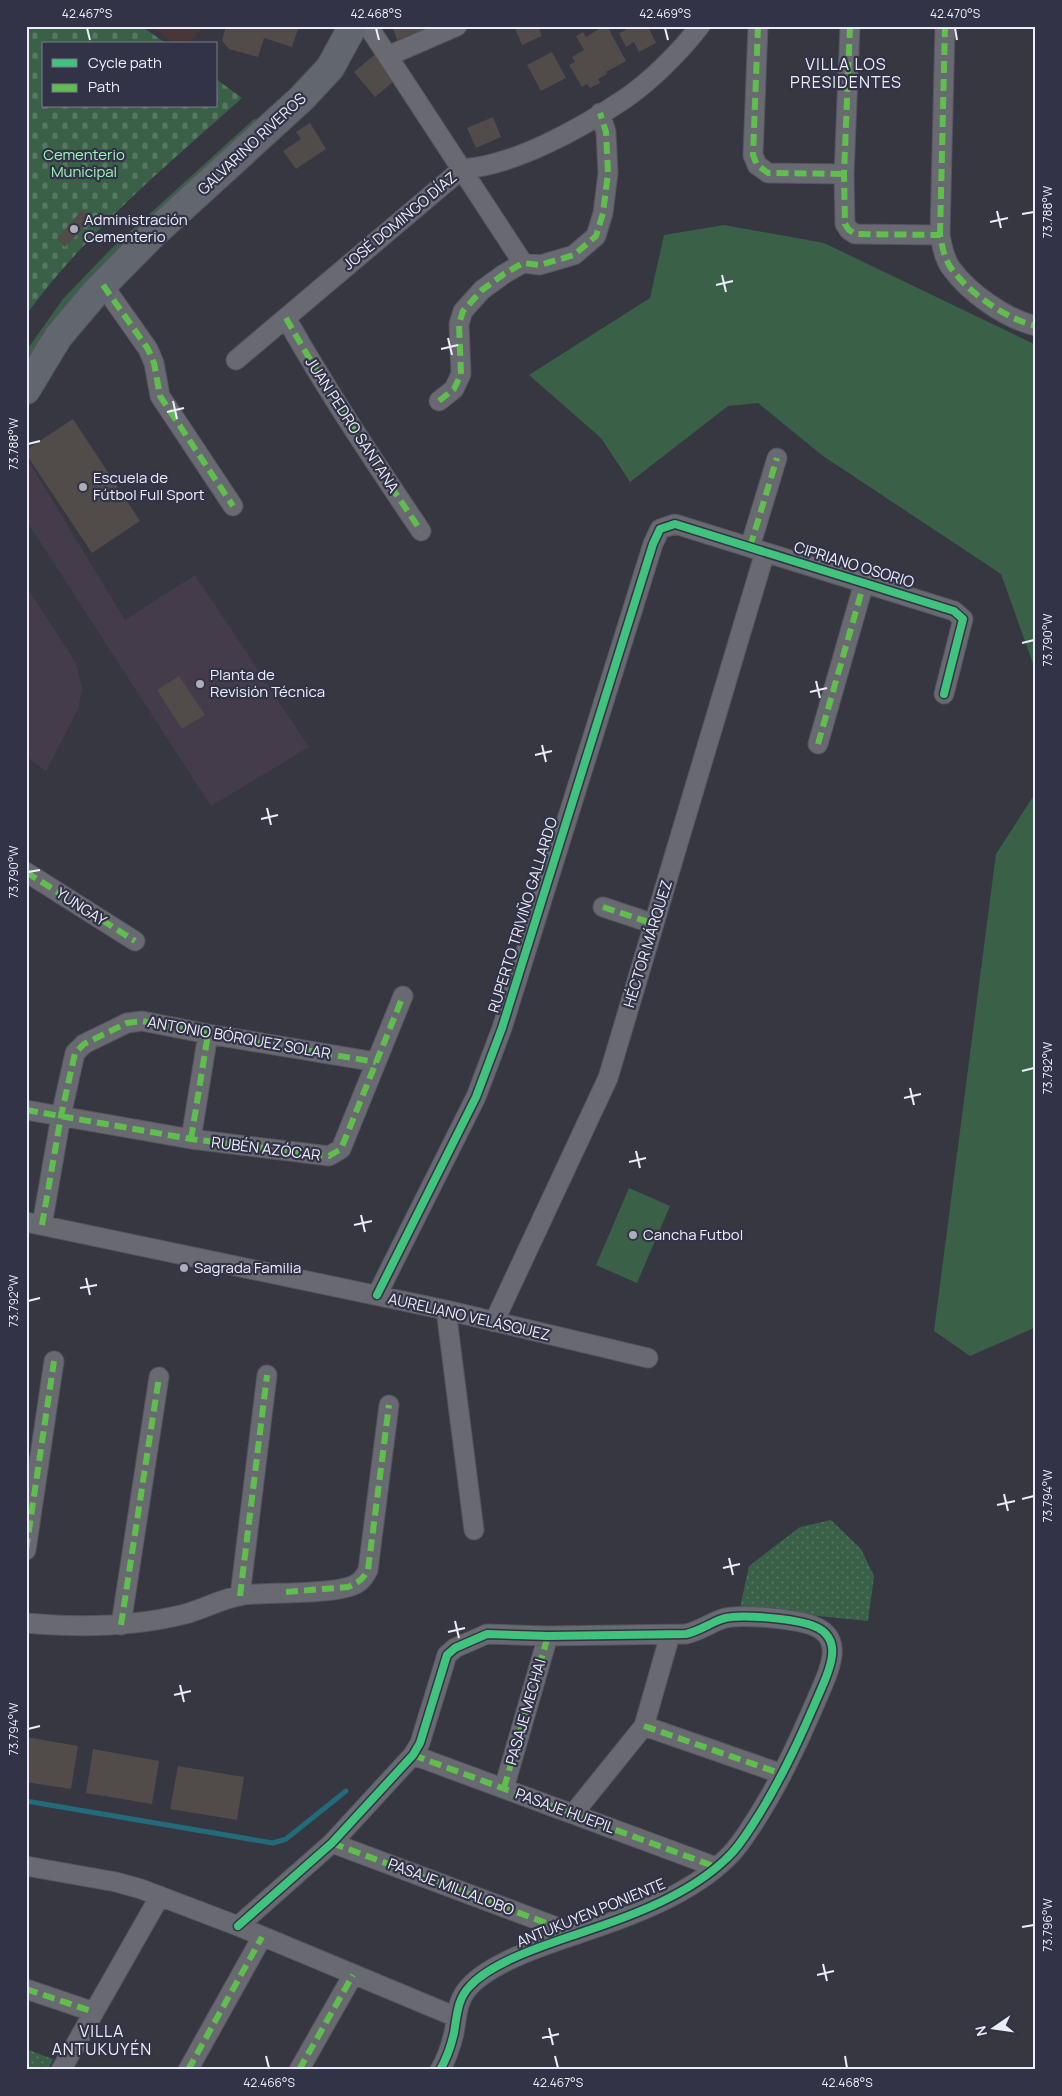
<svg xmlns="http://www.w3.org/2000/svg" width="1062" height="2096" font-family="Manrope,sans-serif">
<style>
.commercial{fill:#483639}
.industrial{fill:#443c4a}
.green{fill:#3a6147}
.cemetery{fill:url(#cemetery-stones)}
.park{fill:url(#park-dots)}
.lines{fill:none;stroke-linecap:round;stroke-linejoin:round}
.stream{stroke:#226b7a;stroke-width:5}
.building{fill:#514b49}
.street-casing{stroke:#55555f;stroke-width:21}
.secondary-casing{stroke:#55555f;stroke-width:30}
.street{stroke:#696971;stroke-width:19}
.secondary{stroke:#62676f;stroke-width:28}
.quiet{stroke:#5fbe4e;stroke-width:6;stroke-dasharray:12 6;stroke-linecap:butt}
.cycleway-casing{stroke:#323347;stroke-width:11}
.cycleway{stroke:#40c37c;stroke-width:8}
.ticks{fill:none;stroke:#ecedfa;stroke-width:2}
.poi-dot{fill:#adadba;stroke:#323347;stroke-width:2}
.labels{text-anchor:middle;stroke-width:4.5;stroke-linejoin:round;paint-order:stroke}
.street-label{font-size:15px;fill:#ecedfa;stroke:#323347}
.park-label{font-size:15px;fill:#9af6b4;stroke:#323347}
.poi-label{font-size:15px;fill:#ecedfa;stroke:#323347;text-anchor:start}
.neighbourhood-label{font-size:16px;letter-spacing:1px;fill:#ecedfa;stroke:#323347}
.neatline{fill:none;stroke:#ecedfa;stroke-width:2}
.ticks-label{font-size:12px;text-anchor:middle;fill:#ecedfa}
</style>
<defs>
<pattern id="cemetery-stones" width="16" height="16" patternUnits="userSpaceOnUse" patternTransform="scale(1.25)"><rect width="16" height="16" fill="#3a6147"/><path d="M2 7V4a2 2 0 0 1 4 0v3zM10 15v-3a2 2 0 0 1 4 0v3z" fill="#577862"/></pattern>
<pattern id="park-dots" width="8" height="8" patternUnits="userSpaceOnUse" patternTransform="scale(1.25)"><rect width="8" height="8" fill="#3a6147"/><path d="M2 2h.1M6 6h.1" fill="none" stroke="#577862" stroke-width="1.8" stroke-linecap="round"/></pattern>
</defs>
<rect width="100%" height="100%" fill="#373742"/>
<!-- commercial -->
<path class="commercial" d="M151 26H204L188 44H175Z"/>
<!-- industrial -->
<path class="industrial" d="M26 457 125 620 195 575 309 747 211 806 26 520Z
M26 586 76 663 82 688 78 709 46 771 26 756Z"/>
<!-- green -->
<path class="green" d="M254 119 268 121 26 377V351L63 299 110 250Z
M724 225 824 243 1036 345V672L1001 574 823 456 758 403 728 406 630 482 601 438 529 375 650 298 664 235Z
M1036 792V1327L970 1356 934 1331 996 854Z
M629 1188 670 1206 637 1283 596 1265Z"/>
<!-- cemetery -->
<path class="cemetery" d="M26 26H141L167 44H44V106H216V79L242 98C166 166 86 232 26 315Z"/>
<!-- park -->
<path class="park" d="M831 1520 861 1549 874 1576 868 1621 740 1608 749 1566 800 1527Z
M26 2049 53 2059 48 2070H26Z"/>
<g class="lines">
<!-- stream -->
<path class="stream" d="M26 1801 273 1843 286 1839 346 1791"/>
</g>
<!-- building -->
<path class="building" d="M226 26H299L292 47 264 38 258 57 229 49 222 41Z
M392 26H432L397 40Z
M514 26H538L542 36 522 45Z
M604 26H607L626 61 606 72 593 49 607 74 598 79 600 83 590 88 587 84 582 87 569 65 575 62 572 57 584 50 576 36 583 32 586 37Z
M624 26H648L656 43 639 52 634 42 626 47 619 33 626 30Z
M379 51 400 76 375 97 354 72Z
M552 52 566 78 541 91 527 65Z
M493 117 501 137 476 148 467 128Z
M310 123 326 149 296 169 283 151 301 139 296 132Z
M82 210 92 219 65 247 57 239Z
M73 419 140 521 92 553 26 454V450Z
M179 676 205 715 182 729 157 690Z
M26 1737 78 1746 71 1789 26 1782Z
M93 1749 159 1761 152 1804 86 1793Z
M178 1766 244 1777 237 1820 170 1809Z"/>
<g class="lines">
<defs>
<path id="street" d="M368 26 523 263
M758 26 753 155 757 165 768 173 844 174
M850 26 844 174 845 224 849 230 855 234 940 235C942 246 944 258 951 268 969 293 1006 319 1036 326
M388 56 457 26
M940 235 945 26
M103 285 148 349 154 363 160 396 233 506
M286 318C327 391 374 461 421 531
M236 360 462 169C513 166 580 129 623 100 649 83 681 51 700 26
M439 401 454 389 461 374 459 324 463 311 482 290 504 274 523 263 540 265 574 255 596 236 603 213 608 173 606 132 600 113
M750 547 777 458
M818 744 864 583
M26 872 135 941
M603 907 654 924
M26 1110 191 1139 329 1156 341 1149 403 996
M191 1139 208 1034
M26 1222 446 1310 648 1358
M42 1225 61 1116 75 1053 84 1044 127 1023 142 1021 208 1034 376 1062
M377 1295 476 1097 502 1028 653 544 660 529 675 524 954 611 963 619 944 694
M446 1310 474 1530
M494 1322 608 1078 765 552
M26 1550 54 1361
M240 1596 267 1375
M26 1623C79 1628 133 1627 185 1614 204 1609 223 1598 243 1595 269 1592 337 1595 356 1584 362 1581 365 1576 368 1570L389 1405
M121 1625 159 1377
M644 1726 782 1774
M413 1755 716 1867
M504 1788 548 1636
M573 1814 644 1726 670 1635
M332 1843 554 1926 568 1937
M26 1866 116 1882 141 1889 238 1926 456 2017
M238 1926 332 1843 413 1755 420 1743 447 1655 455 1648 487 1634 548 1636 686 1634C700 1631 710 1623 722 1619 738 1613 791 1619 808 1624 843 1634 833 1662 822 1687 802 1734 781 1781 753 1824 746 1835 738 1848 727 1858 690 1894 634 1915 586 1931 552 1943 494 1960 470 1986 457 1999 457 2016 454 2033 451 2046 447 2058 440 2070
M26 1989 94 2012
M61 2070 160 1896
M188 2070 262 1937
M299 2070 353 1975"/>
<path id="secondary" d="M26 390 58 337 96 292 150 237 302 98 330 68 353 26"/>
</defs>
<!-- street casing -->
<use href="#street" class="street-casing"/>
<!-- secondary casing -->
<use href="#secondary" class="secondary-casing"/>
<!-- street -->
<use href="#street" class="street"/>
<!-- secondary -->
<use href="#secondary" class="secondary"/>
<!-- quiet -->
<path class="quiet" d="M758 26 753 155 757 165 768 173 844 174
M850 26 844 174 845 224 849 230 855 234 940 235C942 246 944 258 951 268 969 293 1006 319 1036 326
M940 235 945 26
M103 285 148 349 154 363 160 396 233 506
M286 318C327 391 374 461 421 531
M439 401 454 389 461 374 459 324 463 311 482 290 504 274 523 263 540 265 574 255 596 236 603 213 608 173 606 132 600 113
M750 547 777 458
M818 744 864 583
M26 872 135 941
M603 907 654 924
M26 1110 191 1139 329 1156 341 1149 403 996
M191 1139 208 1034
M42 1225 61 1116 75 1053 84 1044 127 1023 142 1021 208 1034 376 1062
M26 1550 54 1361
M286 1592 348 1587C358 1583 363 1579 368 1570L389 1405
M240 1596 267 1375
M121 1625 159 1377
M644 1726 782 1774
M413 1755 716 1867
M504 1788 548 1636
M332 1843 554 1926 568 1937
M26 1989 94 2012
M188 2070 262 1937
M299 2070 353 1975"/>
<defs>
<path id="cycleway" d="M377 1295 476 1097 502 1028 653 544 660 529 675 524 954 611 963 619 944 694
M238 1926 332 1843 413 1755 420 1743 447 1655 455 1648 487 1634 548 1636 686 1634C700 1631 710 1623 722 1619 738 1613 791 1619 808 1624 843 1634 833 1662 822 1687 802 1734 781 1781 753 1824 746 1835 738 1848 727 1858 690 1894 634 1915 586 1931 552 1943 494 1960 470 1986 457 1999 457 2016 454 2033 451 2046 447 2058 440 2070"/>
</defs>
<!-- cycleway casing -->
<use href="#cycleway" class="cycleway-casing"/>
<!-- cycleway -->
<use href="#cycleway" class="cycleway"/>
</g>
<!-- ticks -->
<path class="ticks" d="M87 28 90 40M376 28 379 40M665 28 668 40M955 28 957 40M997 211 1001 228M1022 214 1034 212M990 222 1008 218M722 275 726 292M716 285 733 281M448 338 452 355M441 349 458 345M173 401 177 419M167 412 184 408M28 444 40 441M1022 643 1034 640M816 681 820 698M810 692 827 688M542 745 546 762M535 755 552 751M267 808 271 825M261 819 278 815M28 872 40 870M1022 1071 1034 1068M910 1088 914 1105M904 1098 921 1094M636 1151 640 1168M629 1162 646 1158M361 1215 365 1232M354 1225 372 1221M86 1278 90 1295M80 1288 97 1285M28 1301 40 1298M1004 1494 1008 1511M1022 1499 1034 1496M997 1505 1015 1501M729 1558 733 1575M723 1568 740 1564M455 1621 459 1638M448 1632 465 1628M180 1685 184 1702M174 1695 191 1691M28 1729 40 1726M1022 1927 1034 1925M823 1964 827 1981M817 1975 834 1971M549 2028 553 2045M542 2038 559 2034M266 2056 269 2068M555 2056 558 2068M845 2056 847 2068"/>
<!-- markers -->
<g class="poi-dot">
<circle cx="74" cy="229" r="5"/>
<circle cx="83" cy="487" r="5"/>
<circle cx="200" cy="684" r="5"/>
<circle cx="633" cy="1235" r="5"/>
<circle cx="184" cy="1268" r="5"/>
</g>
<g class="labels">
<!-- street labels -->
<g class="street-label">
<text transform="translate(252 144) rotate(-43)" y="5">GALVARINO RIVEROS</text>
<text transform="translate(400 221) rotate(-40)" y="5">JOSÉ DOMINGO DÍAZ</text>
<text transform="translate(352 425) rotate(57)" y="5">JUAN PEDRO SANTANA</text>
<text transform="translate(854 565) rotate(17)" y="5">CIPRIANO OSORIO</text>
<text transform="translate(81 907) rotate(33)" y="5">YUNGAY</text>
<text transform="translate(523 915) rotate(-73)" y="5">RUPERTO TRIVIÑO GALLARDO</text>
<text transform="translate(648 944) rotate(-73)" y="5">HÉCTOR MÁRQUEZ</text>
<text transform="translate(239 1038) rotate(10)" y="5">ANTONIO BÓRQUEZ SOLAR</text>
<text transform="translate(266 1149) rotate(7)" y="5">RUBÉN AZÓCAR</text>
<text transform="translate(469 1317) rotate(13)" y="5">AURELIANO VELÁSQUEZ</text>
<text transform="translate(526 1712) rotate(-74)" y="5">PASAJE MECHAI</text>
<text transform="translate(565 1811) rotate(20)" y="5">PASAJE HUEPIL</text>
<text transform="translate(451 1887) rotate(21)" y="5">PASAJE MILLALOBO</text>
<text transform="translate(591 1913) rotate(-22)" y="5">ANTUKUYEN PONIENTE</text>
</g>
<!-- park labels -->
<g class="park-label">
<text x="84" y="160">Cementerio<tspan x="84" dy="17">Municipal</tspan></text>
</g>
<!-- poi labels -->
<g class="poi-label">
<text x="84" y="225">Administración<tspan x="84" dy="17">Cementerio</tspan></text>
<text x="93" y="483">Escuela de<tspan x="93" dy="17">Fútbol Full Sport</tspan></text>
<text x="210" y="680">Planta de<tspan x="210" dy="17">Revisión Técnica</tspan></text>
<text x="643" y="1240">Cancha Futbol</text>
<text x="194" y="1273">Sagrada Familia</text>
</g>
<!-- neighbourhood labels -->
<g class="neighbourhood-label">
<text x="846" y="70">VILLA LOS<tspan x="846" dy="18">PRESIDENTES</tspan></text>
<text x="102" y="2037">VILLA<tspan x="102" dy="18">ANTUKUYÉN</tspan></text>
</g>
</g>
<!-- border -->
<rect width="1062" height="2096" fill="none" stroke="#323347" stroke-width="55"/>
<!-- legend -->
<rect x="42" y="42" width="175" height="65" fill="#323347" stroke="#7c7d8f"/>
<rect x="52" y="59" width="25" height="8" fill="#40c37c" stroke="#7c7d8f"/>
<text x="88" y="68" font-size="15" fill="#ecedfa">Cycle path</text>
<rect x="52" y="84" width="25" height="8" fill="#5fbe4e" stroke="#7c7d8f"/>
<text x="88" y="92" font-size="15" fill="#ecedfa">Path</text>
<!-- north arrow -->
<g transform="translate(994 2028) rotate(257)" stroke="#323347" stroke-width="4" paint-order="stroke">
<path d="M0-4L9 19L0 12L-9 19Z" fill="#ecedfa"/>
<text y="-8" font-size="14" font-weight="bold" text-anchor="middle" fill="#ecedfa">N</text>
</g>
<rect x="28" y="28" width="1006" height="2040" class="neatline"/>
<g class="ticks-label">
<text x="87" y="18">42.467°S</text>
<text x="376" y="18">42.468°S</text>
<text x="665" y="18">42.469°S</text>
<text x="955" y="18">42.470°S</text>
<text transform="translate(1048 212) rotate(-90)" y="4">73.788°W</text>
<text transform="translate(14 444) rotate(-90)" y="4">73.788°W</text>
<text transform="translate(1048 640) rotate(-90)" y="4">73.790°W</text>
<text transform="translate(14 872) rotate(-90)" y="4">73.790°W</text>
<text transform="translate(1048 1068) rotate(-90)" y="4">73.792°W</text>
<text transform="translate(14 1301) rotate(-90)" y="4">73.792°W</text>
<text transform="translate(1048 1496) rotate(-90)" y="4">73.794°W</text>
<text transform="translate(14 1729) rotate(-90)" y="4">73.794°W</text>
<text transform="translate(1048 1925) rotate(-90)" y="4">73.796°W</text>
<text x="269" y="2087">42.466°S</text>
<text x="558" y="2087">42.467°S</text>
<text x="847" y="2087">42.468°S</text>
</g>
</svg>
